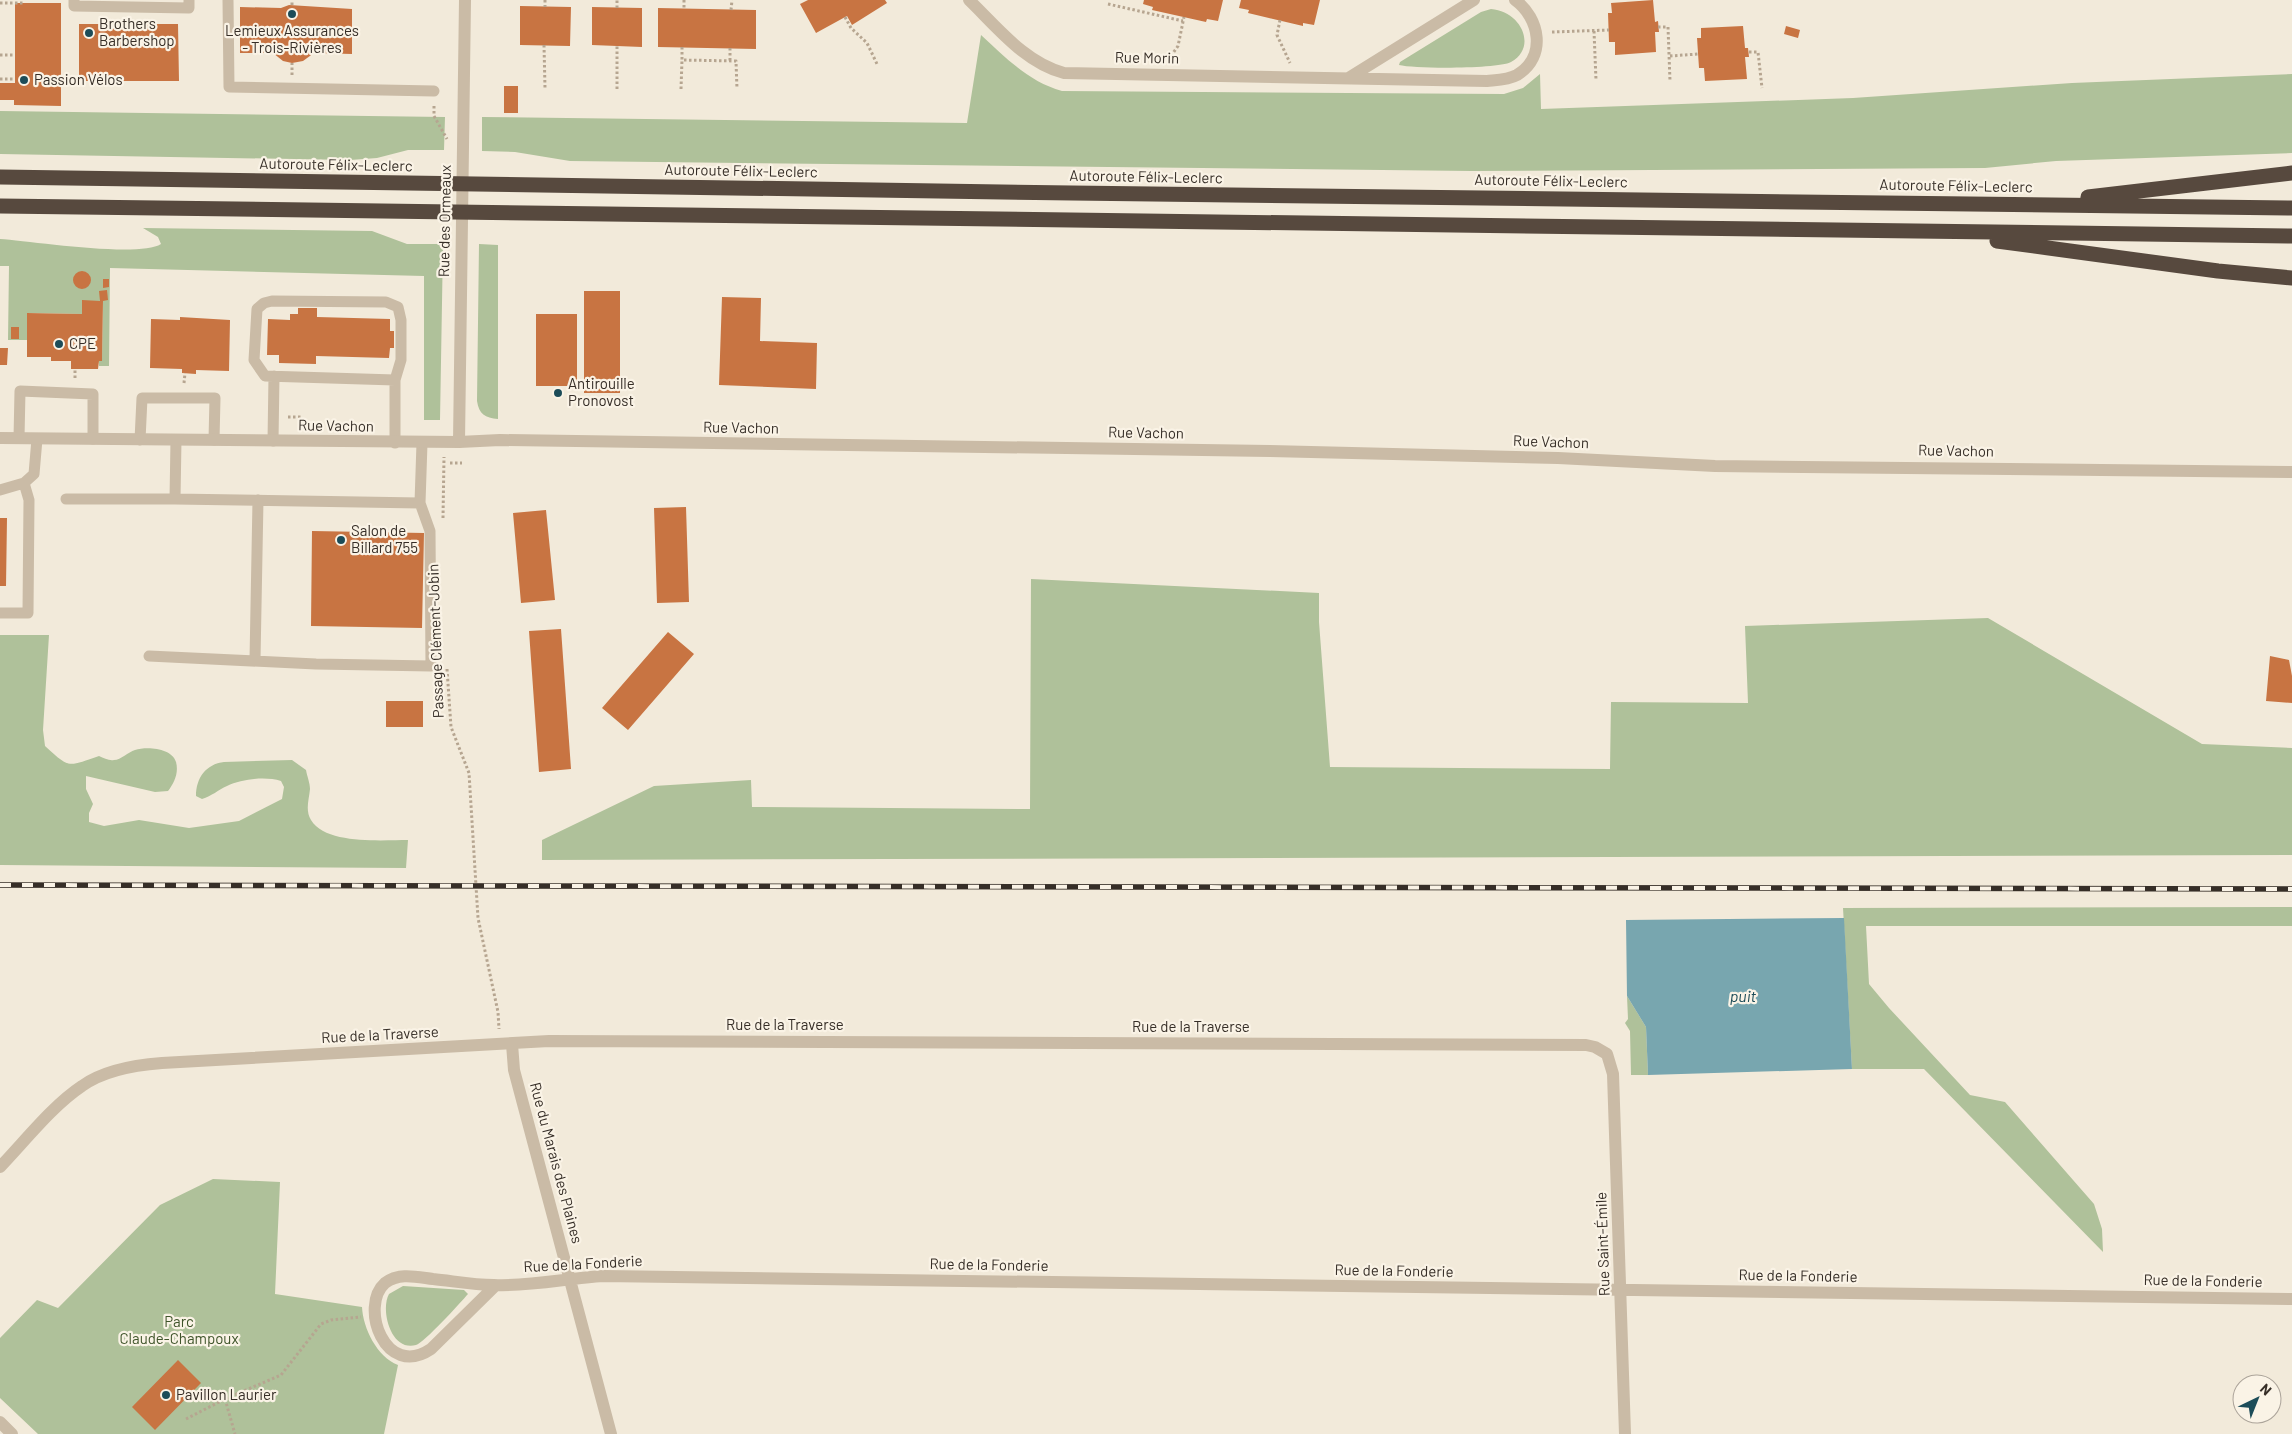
<svg xmlns="http://www.w3.org/2000/svg" width="2292" height="1434" font-family="Barlow,sans-serif">
<style>
.green{fill:#afc19a}
.water{fill:#78a6af}
.building{fill:#c87442}
.lines{fill:none;stroke-linecap:round;stroke-linejoin:round}
.path{stroke:#b6a590;stroke-width:3;stroke-dasharray:2.5 2.5;stroke-linecap:butt}
.service{stroke:#cabba6;stroke-width:11}
.minor{stroke:#cabba6;stroke-width:12}
.tertiary{stroke:#cabba6;stroke-width:12}
.motorway{stroke:#57493e;stroke-width:15}
.rail-casing{stroke:#362e27;stroke-width:5.5}
.rail{stroke:#faf3e6;stroke-width:4;stroke-dasharray:11;stroke-linecap:butt}
.poi-dot{fill:#1c4c58;stroke:#faf3e6;stroke-width:2}
.labels{text-anchor:middle;stroke-width:4.5;stroke-linejoin:round;paint-order:stroke}
.poi-label{font-size:15px;fill:#362e27;stroke:#faf3e6;text-anchor:start}
.street-label{font-size:15px;fill:#362e27;stroke:#faf3e6}
.park-label{font-size:15px;fill:#3f542a;stroke:#faf3e6}
.water-label{font-size:16px;font-style:italic;fill:#1c4c58;stroke:#faf3e6}
</style>
<rect width="100%" height="100%" fill="#f2eada"/>
<!-- green -->
<path class="green" d="M1491 9C1521 11 1538 47 1511 62 1498 69 1415 69 1399 65L1400 62 1481 12Z
M981 35C1006 58 1029 82 1062 91L1504 94 1523 88 1540 74 1541 109 1853 98 2072 83 2292 74V153L2056 161 1985 168 1472 171 570 161 515 152 482 151V117L967 123Z
M0 111 445 117 444 150H408L377 158 350 160 0 154Z
M143 228 372 231 407 244H443L440 420H424V276L110 268 109 366H99V361L102 360 103 301H82V314L28 313 27 340H8L9 266H0V239C30 241 139 258 161 244L158 237Z
M479 244 498 245V419C485 418 479 414 477 401Z
M1031 579 1319 593V622L1330 767 1610 769 1611 702 1748 703 1745 626 1988 618 2202 744 2292 748V855L542 860V840L654 786 751 780 752 807 1030 809Z
M0 635H49L43 730 45 746C71 770 68 766 99 756 104 758 109 761 114 760 121 760 128 752 135 750 147 746 172 748 176 762 179 773 174 783 168 791L155 792 86 776V789L93 804 89 813V822L104 826 139 820 189 828 239 821 282 799 284 787 281 781C265 776 242 779 227 786 218 790 212 796 202 799L196 796C196 778 206 764 224 762L292 760 306 770C307 776 310 783 310 789 309 800 305 810 311 820 326 845 383 840 408 840L406 868 0 865Z
M2292 907V926H1866L1869 984 1889 1008 1970 1095 2005 1102 2094 1204 2102 1229 2103 1252 1924 1069H1852L1843 908Z
M1627 996 1646 1027 1648 1075H1631L1630 1031 1625 1023 1628 1019Z
M213 1179 280 1182 275 1294 362 1307C363 1328 377 1357 398 1365L384 1434H38L0 1398V1338L37 1300 58 1308 160 1205Z
M403 1286 464 1290 468 1294C461 1302 424 1343 416 1345 391 1352 380 1310 389 1294Z"/>
<!-- water -->
<path class="water" d="M1844 918 1852 1069 1648 1075 1646 1027 1627 996 1626 920Z"/>
<!-- building -->
<path class="building" d="M808 0H885L887 3 852 25 847 16 816 33 800 4Z
M1144 0H1223L1218 21 1207 19 1206 22 1152 10 1153 7 1143 4Z
M1241 0H1320L1314 25 1303 23V26L1248 13 1249 10 1239 8Z
M1653 0 1655 22 1658 21 1659 32H1655L1656 52 1615 55V42H1609L1608 13H1612L1611 3Z
M15 3H61V106L14 105V100H0V83H15Z
M289 5 352 9V54L314 53 303 61 292 63 283 61 273 53H240V7L281 8Z
M520 6 571 7 570 46 520 45Z
M592 7 642 8V47L592 45Z
M658 8 756 10V49L658 47Z
M79 24H178L179 81H79Z
M1743 26 1745 48H1748L1749 57H1745L1747 79 1705 81 1704 68H1699L1697 38H1701V28Z
M1786 26 1800 30 1798 38 1784 34Z
M504 86H518V113H504Z
M73 280a9 9 0 1 1 18 0a9 9 0 1 1-18 0Z
M103 279H109V287L103 288Z
M107 290 108 300 103 301 102 361H99L98 369H71V361H51V357H27V313L82 314V300L100 301 99 291Z
M584 291H620V393H584Z
M722 297 761 298 760 341 817 343 816 389 719 385Z
M298 308H317V317L390 319V331H394V348H390L389 358 316 356V364L279 363V355H267L268 319 290 320V314H298Z
M536 314H577V386H536Z
M180 317 230 320 229 371 196 370V374L182 373V369L150 368 151 319 180 320Z
M11 327H19V339H11Z
M0 348H8L7 365H0Z
M686 507 689 602 657 603 654 508Z
M546 510 555 600 521 603 513 513Z
M0 518H7L6 586H0Z
M312 531 424 533 422 628 311 626Z
M561 629 571 769 539 772 529 631Z
M668 632 694 654 628 730 602 708Z
M2270 656 2289 660 2292 676V703L2266 701Z
M386 701H423V727H386Z
M178 1360 201 1383 155 1430 132 1407Z"/>
<g class="lines">
<!-- path -->
<path class="path" d="M545 0V7
M684 0V8
M0 3H24
M1108 4 1183 21
M292 5V0
M617 8V0
M731 10 732 0
M845 17 851 28 867 43 878 66
M1280 20 1277 35 1290 63
M1658 27H1668L1670 81
M1594 31 1596 80
M1552 32 1609 30
M544 45 545 88
M682 47V60L736 61 737 89
M730 48V61
M1749 52H1758L1762 88
M0 55H15
M1670 56 1698 54
M1168 60 1178 46 1184 17
M292 75V63
M0 79H15
M617 89V46
M681 89 682 60
M434 106V116L447 139
M75 378V369
M184 383 185 373
M288 417H303
M450 463H462
M443 518 444 457
M447 669 451 727 469 773 478 918 498 1012 499 1029
M225 1399 235 1434
M186 1419 225 1399 281 1375 321 1324 331 1320 361 1317"/>
<!-- service -->
<path class="service" d="M74 0V6L189 8V0
M228 0 229 87 434 91
M19 438 20 391 93 394V439
M140 440 142 398H215L214 440
M176 440 175 499 420 503 422 443
M273 441 274 376
M395 443V380L401 360V320L398 307 386 302 272 301 264 303 257 309 254 360 265 376 395 380
M0 490 24 483 34 474 37 439
M66 499H175
M0 613H28L29 500 24 483
M149 656 316 664 431 666 430 531 420 503
M255 660 258 500"/>
<!-- minor -->
<path class="minor" d="M969 0C997 27 1025 63 1064 73L1487 81C1497 80 1508 80 1517 75 1547 57 1540 18 1515 0
M1350 77 1474 0
M459 442 500 440 1270 451 1558 458 1715 466 2292 472
M512 1044 514 1070 611 1434
M0 1167C25 1141 52 1106 82 1086 104 1070 135 1065 162 1063L549 1041 1586 1045 1595 1047 1607 1054 1613 1074 1625 1434
M495 1286 431 1349C385 1380 359 1306 385 1283 399 1272 417 1277 433 1279 453 1281 473 1285 494 1285 527 1287 569 1278 603 1276L2292 1299
M0 1422 12 1434"/>
<!-- tertiary -->
<path class="tertiary" d="M0 438 459 442 465 0"/>
<!-- motorway -->
<path class="motorway" d="M0 177 1072 193 2292 208
M2088 197 2292 173
M0 206 2292 236
M1997 241 2218 271 2292 278"/>
<defs>
<path id="rail" d="M0 885 2292 889"/>
</defs>
<!-- rail casing -->
<use href="#rail" class="rail-casing"/>
<!-- rail -->
<use href="#rail" class="rail"/>
</g>
<!-- markers -->
<g class="poi-dot">
<circle cx="292" cy="14" r="5"/>
<circle cx="89" cy="33" r="5"/>
<circle cx="24" cy="80" r="5"/>
<circle cx="59" cy="344" r="5"/>
<circle cx="558" cy="393" r="5"/>
<circle cx="341" cy="540" r="5"/>
<circle cx="166" cy="1395" r="5"/>
</g>
<g class="labels">
<!-- poi labels -->
<g class="poi-label">
<text x="99" y="29">Brothers<tspan x="99" dy="17">Barbershop</tspan></text>
<text x="292" y="36" text-anchor="middle">Lemieux Assurances<tspan x="292" dy="17">- Trois-Rivières</tspan></text>
<text x="34" y="85">Passion Vélos</text>
<text x="69" y="349">CPE</text>
<text x="568" y="389">Antirouille<tspan x="568" dy="17">Pronovost</tspan></text>
<text x="351" y="536">Salon de<tspan x="351" dy="17">Billard 755</tspan></text>
<text x="176" y="1400">Pavillon Laurier</text>
</g>
<!-- street labels -->
<g class="street-label">
<text transform="translate(1147 58) rotate(1)" y="5">Rue Morin</text>
<text transform="translate(336 165) rotate(1)" y="5">Autoroute Félix-Leclerc</text>
<text transform="translate(741 171) rotate(1)" y="5">Autoroute Félix-Leclerc</text>
<text transform="translate(1146 177) rotate(1)" y="5">Autoroute Félix-Leclerc</text>
<text transform="translate(1551 181) rotate(1)" y="5">Autoroute Félix-Leclerc</text>
<text transform="translate(1956 186) rotate(1)" y="5">Autoroute Félix-Leclerc</text>
<text transform="translate(445 221) rotate(-89)" y="5">Rue des Ormeaux</text>
<text transform="translate(336 426) rotate(1)" y="5">Rue Vachon</text>
<text transform="translate(741 428) rotate(1)" y="5">Rue Vachon</text>
<text transform="translate(1146 433) rotate(1)" y="5">Rue Vachon</text>
<text transform="translate(1551 442) rotate(2)" y="5">Rue Vachon</text>
<text transform="translate(1956 451) rotate(1)" y="5">Rue Vachon</text>
<text transform="translate(436 641) rotate(-92)" y="5">Passage Clément-Jobin</text>
<text x="785" y="1030">Rue de la Traverse</text>
<text x="1191" y="1032">Rue de la Traverse</text>
<text transform="translate(380 1035) rotate(-3)" y="5">Rue de la Traverse</text>
<text transform="translate(556 1163) rotate(75)" y="5">Rue du Marais des Plaines</text>
<text transform="translate(1603 1244) rotate(-92)" y="5">Rue Saint-Émile</text>
<text transform="translate(583 1264) rotate(-3)" y="5">Rue de la Fonderie</text>
<text transform="translate(989 1265) rotate(1)" y="5">Rue de la Fonderie</text>
<text transform="translate(1394 1271) rotate(1)" y="5">Rue de la Fonderie</text>
<text transform="translate(1798 1276) rotate(1)" y="5">Rue de la Fonderie</text>
<text transform="translate(2203 1281) rotate(1)" y="5">Rue de la Fonderie</text>
</g>
<!-- park labels -->
<g class="park-label">
<text x="179" y="1327">Parc<tspan x="179" dy="17">Claude-Champoux</tspan></text>
</g>
<!-- water labels -->
<g class="water-label">
<text x="1743" y="1002">puit</text>
</g>
</g>
<!-- north arrow -->
<g transform="translate(2257 1399) rotate(43)"><circle r="24" fill="#faf3e6" stroke="#aca49a"/>
<path d="M0-4L9 19L0 12L-9 19Z" fill="#1c4c58"/>
<text y="-8" font-size="14" font-weight="bold" text-anchor="middle" fill="#362e27">N</text>
</g>
</svg>
